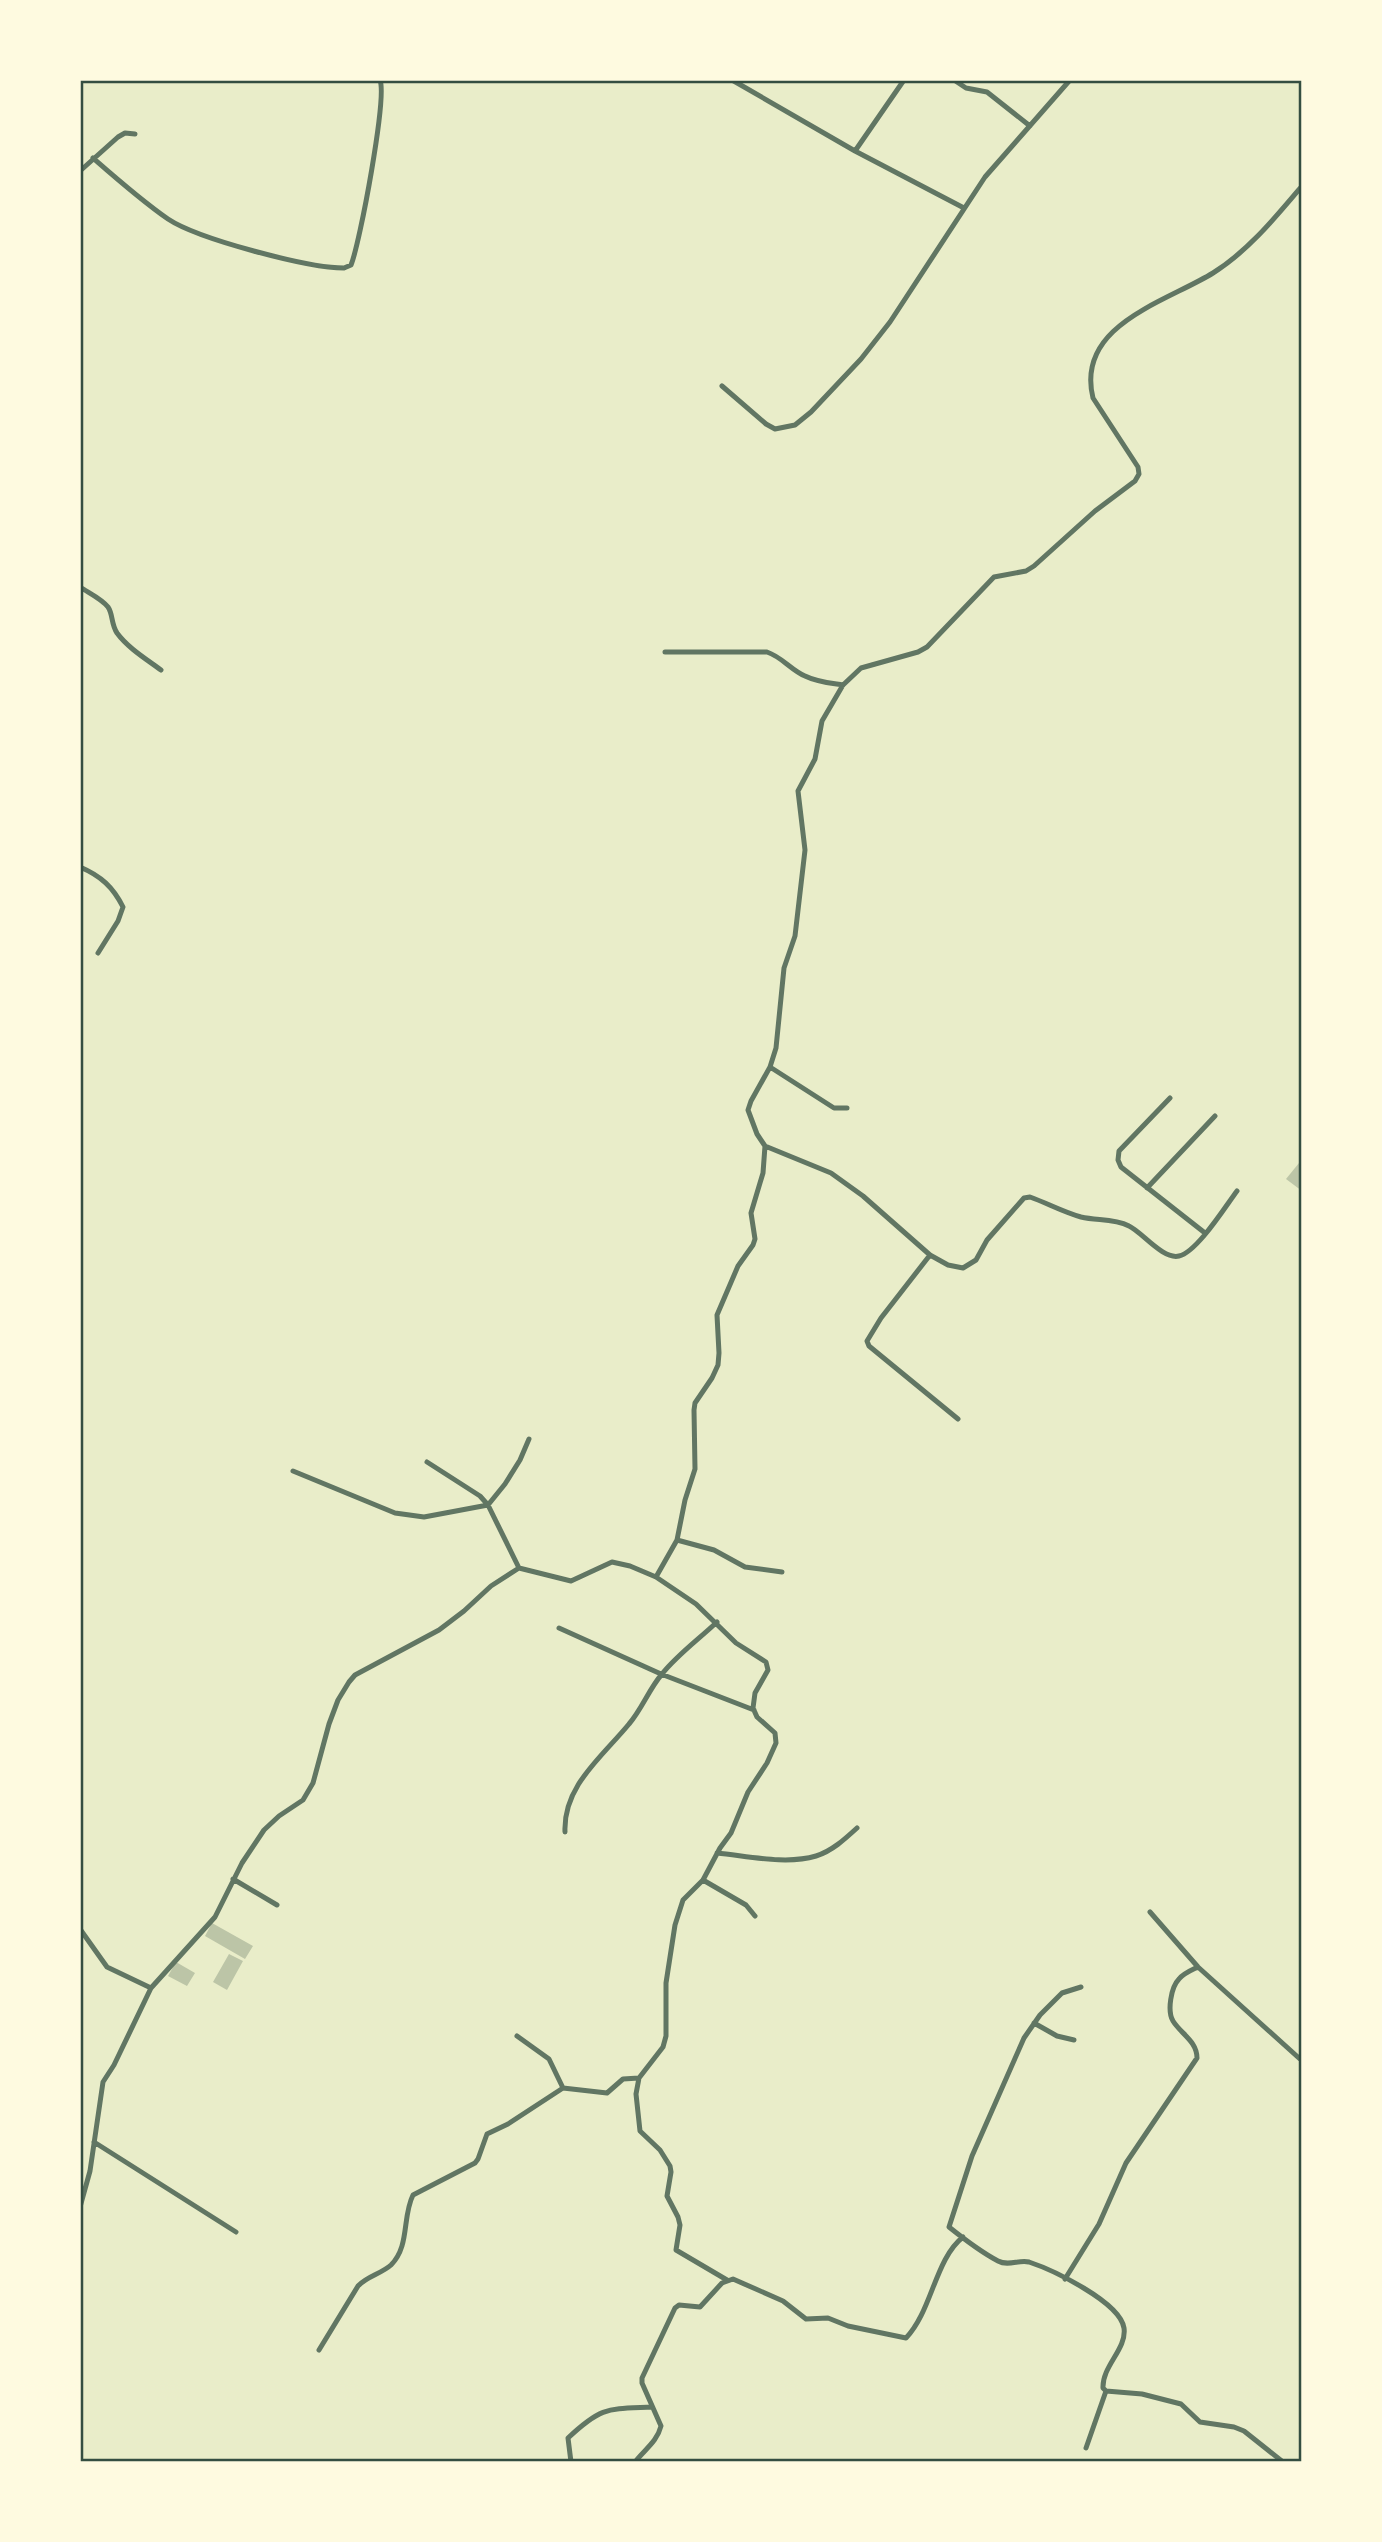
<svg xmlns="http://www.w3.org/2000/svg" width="1382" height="2542" font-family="'Space Grotesk',sans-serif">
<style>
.building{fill:#bcc5a7}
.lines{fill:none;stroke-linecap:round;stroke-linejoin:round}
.minor{stroke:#617663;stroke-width:5}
.neatline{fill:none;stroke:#344e41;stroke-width:2.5}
</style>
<rect width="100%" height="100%" fill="#e9edc9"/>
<!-- building -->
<path class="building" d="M1299 1163 1302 1165V1191L1286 1179Z
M212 1923 253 1946 245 1959 205 1936Z
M229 1954 243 1961 227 1990 213 1982Z
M176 1962 195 1973 187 1986 168 1976Z"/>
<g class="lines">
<!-- minor -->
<path class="minor" d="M732 80 855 151 964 208
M954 80 966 88 987 92 1030 126
M855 151 904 80
M93 158C117 179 142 201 168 219 198 239 308 268 344 268L351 265C360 243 387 98 380 80
M80 171 118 137 125 133 135 134
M722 386 766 424 775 429 795 425 811 412 861 359 890 322 985 177 1070 80
M80 587C89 593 102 599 108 607 113 614 111 624 117 633 128 648 146 659 161 670
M665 652H767C782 657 791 670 805 676 817 682 830 683 843 685
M80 867C101 876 113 887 123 907L118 921 98 953
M770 1067 834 1108H847
M1170 1098 1119 1151 1118 1160 1121 1167 1205 1233
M765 1146 831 1173 863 1196 930 1255 948 1265 963 1268 976 1260 987 1240 1024 1198 1030 1197C1047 1203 1063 1212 1081 1217 1097 1221 1113 1218 1129 1226 1142 1232 1163 1260 1179 1256 1197 1252 1225 1207 1237 1191
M1147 1188 1215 1116
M930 1255 881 1318 867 1341 869 1346 958 1419
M427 1462 480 1496 488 1505 519 1568
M293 1471 395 1513 424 1517 488 1505 505 1484 520 1460 529 1439
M677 1540 714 1550 745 1567 782 1572
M559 1628 661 1674 754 1710
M565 1832C563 1786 602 1757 629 1724 642 1709 649 1689 662 1674 677 1655 699 1639 717 1622
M717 1853C748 1856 786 1865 816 1856 832 1851 845 1839 857 1828
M233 1879 277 1905
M703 1880 746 1905 755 1916
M1150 1912 1198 1967 1300 2059
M80 1929 107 1967 151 1988
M1081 1987 1062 1993 1040 2015 1024 2038 972 2156 949 2227C964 2239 981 2252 998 2261 1009 2267 1019 2259 1029 2262 1053 2270 1120 2302 1124 2328 1127 2349 1102 2366 1103 2388L1106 2391 1142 2394 1181 2404 1200 2422 1234 2427 1244 2431 1283 2462
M1034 2023 1057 2036 1074 2040
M517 2036 549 2059 563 2088
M639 2078 636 2094 640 2131 660 2150 670 2166 671 2172 667 2196 678 2217 680 2225 676 2250 727 2280
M94 2142 236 2232
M80 2207 90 2171 103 2082 114 2065 151 1988 215 1917 242 1863 264 1830 279 1816 303 1800 313 1783 329 1724 338 1700 349 1682 355 1675 439 1630 464 1611 491 1586 519 1568 571 1581 612 1562 630 1566 656 1577 677 1540 685 1500 695 1469 694 1410 695 1403 712 1378 718 1365 719 1353 717 1315 738 1266 753 1245 755 1239 751 1213 763 1173 765 1146 757 1134 748 1110 751 1101 770 1067 776 1048 784 968 795 936 805 850 798 791 815 759 822 721 843 685 861 668 918 652 927 647 994 577 1026 571 1034 566 1095 511 1135 481 1139 474 1138 467 1093 398C1075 325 1166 302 1213 273 1248 251 1275 218 1302 186
M1065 2279 1099 2224 1126 2163 1197 2058C1197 2041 1181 2034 1173 2021 1167 2011 1171 1987 1179 1979 1184 1973 1192 1970 1198 1967
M319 2350 358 2286C367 2276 381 2274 391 2265 410 2246 402 2217 413 2195L475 2163 478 2159 487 2134 508 2124 563 2088 607 2093 623 2079 639 2078 663 2047 666 2036V1983L675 1925 683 1900 703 1880 720 1848 731 1833 748 1792 767 1763 776 1743 775 1733 757 1717 753 1708 755 1693 768 1670 766 1662 736 1643 696 1604 656 1577
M1086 2448 1106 2391
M571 2462 568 2438C602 2406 608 2409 652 2407
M635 2462C645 2449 657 2442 661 2426L642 2383V2378L675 2308 679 2305 700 2307 722 2283 733 2279 783 2301 806 2319 828 2318 848 2326 906 2338C932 2311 935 2259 963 2237"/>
</g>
<!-- border -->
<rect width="1382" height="2542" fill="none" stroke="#fefae0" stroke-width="164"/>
<rect x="82" y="82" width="1218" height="2378" class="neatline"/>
</svg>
